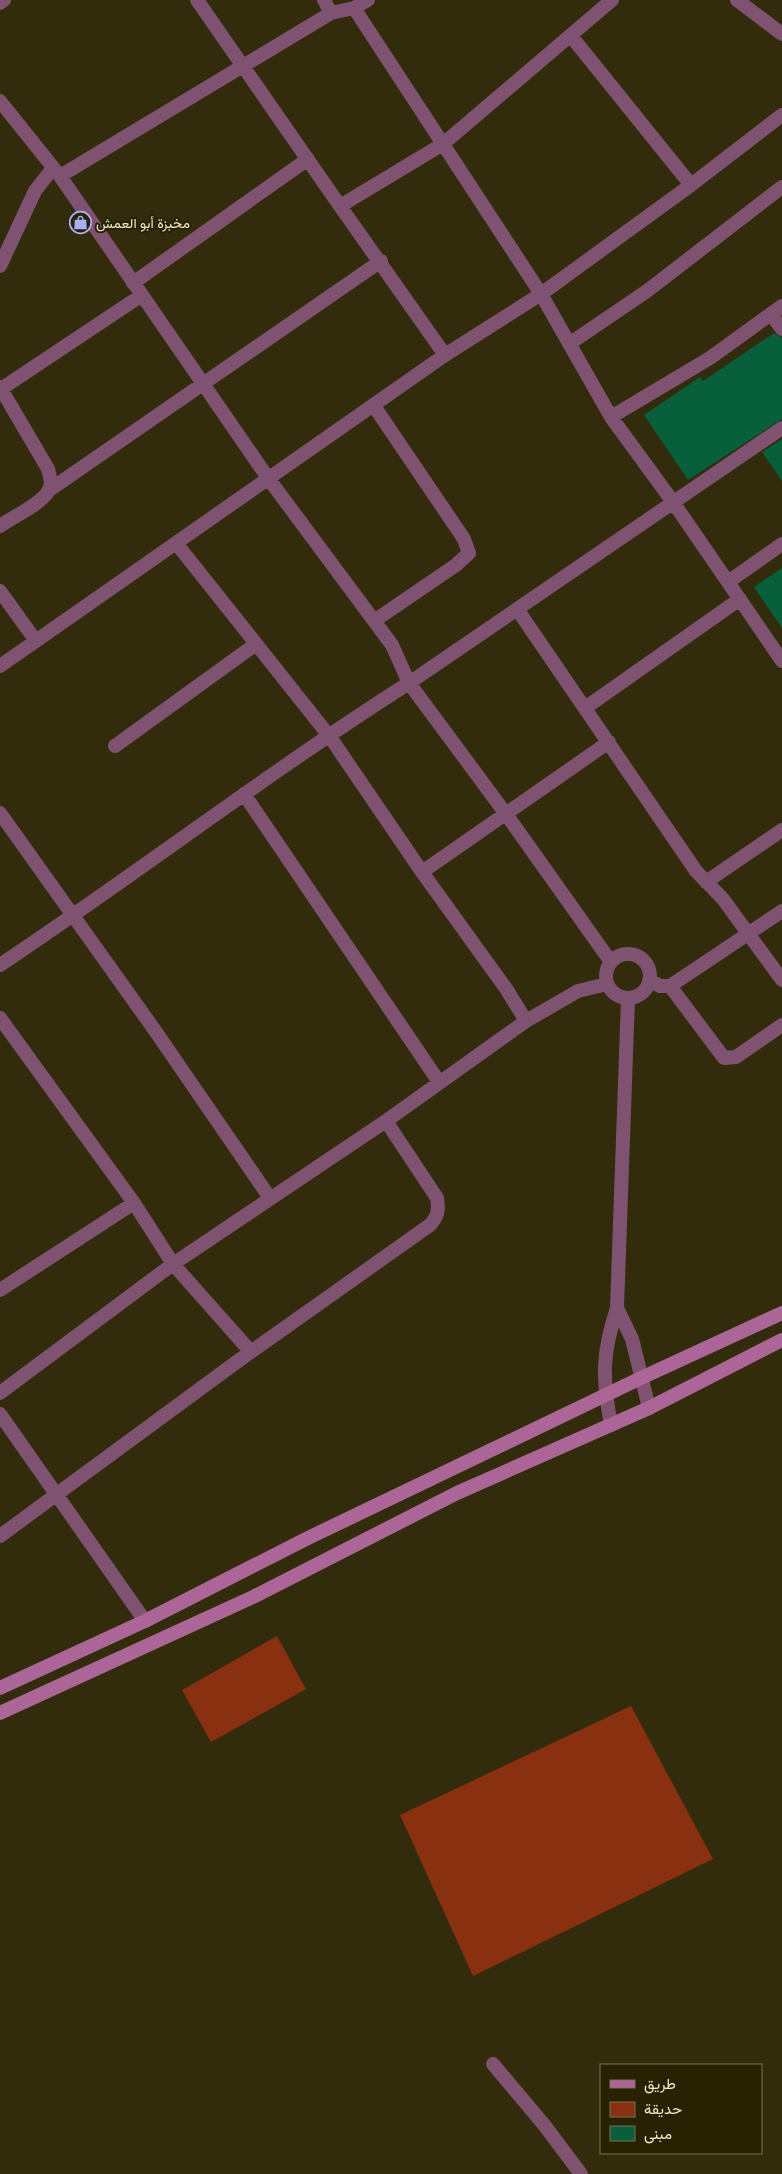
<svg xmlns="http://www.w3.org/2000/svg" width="782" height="2174" font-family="Figtree,Vazirmatn,sans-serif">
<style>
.green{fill:#883010}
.building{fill:#075f3b}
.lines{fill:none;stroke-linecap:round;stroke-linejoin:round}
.minor{stroke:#7e5270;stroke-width:14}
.tertiary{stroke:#7e5270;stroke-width:14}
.secondary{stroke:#ab6697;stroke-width:14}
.labels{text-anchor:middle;stroke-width:4;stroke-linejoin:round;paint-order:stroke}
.poi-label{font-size:14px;fill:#efe9cb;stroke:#282203;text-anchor:start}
</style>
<rect width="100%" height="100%" fill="#322c0c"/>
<!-- green -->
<path class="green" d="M277 1636 306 1689 211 1742 182 1690Z
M631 1706 713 1859 473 1976 400 1815Z"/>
<!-- building -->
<path class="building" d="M774 333 782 338V419L688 480 644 415 700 377 703 381Z
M782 439V481L762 452Z
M782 568V628L754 587Z"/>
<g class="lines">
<!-- minor -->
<path class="minor" d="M197 0 340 206
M324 0 331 13 354 8 368 0
M737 0 782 34
M354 8 541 294 611 417 673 502 782 661
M571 36 691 185
M0 101 60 176 268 478 392 645 409 683 506 814 611 962
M60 176 331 13
M0 266 35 191 53 168
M133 283 308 159
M771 314 782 329
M569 344 647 291 782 187
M445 355 340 206 443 144 612 0
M0 387 48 469C50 477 53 485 48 492 38 506 14 516 0 526
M1 389 142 295
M611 417 710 358 782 306
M48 491 381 261
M176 543 330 737 422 872 507 990 526 1021
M728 582 782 544
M0 591 36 641
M517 609 696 871 723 899 782 980
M374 621 456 565 469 553 464 539 374 406
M0 666 445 355 541 294 691 185 782 115
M585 708 740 599
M115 746 256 644
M244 794 439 1082
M0 813 156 1032 270 1198
M422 872 609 742
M706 882 782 830
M606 976a22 22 0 1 1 44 0a22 22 0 1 1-44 0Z
M0 965C138 873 269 772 409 683L782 428
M649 980 660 986H670L782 911
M670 986 724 1058 736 1057 782 1025
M0 1018 134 1203 173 1264 251 1352
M0 1290 134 1203
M617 1308 632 1339 649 1408
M0 1393 173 1264 386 1121 526 1021 578 991 607 984
M0 1414 145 1621
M611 1425C602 1377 602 1354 617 1308L628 998
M0 1536 238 1361 430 1225C438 1216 439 1210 437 1198L386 1121
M493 2064 545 2126 581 2174"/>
<!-- tertiary -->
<path class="tertiary" d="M0 3 4 0"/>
<!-- secondary -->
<path class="secondary" d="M0 1688 145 1621 308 1538 641 1378 782 1313
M0 1713 253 1597 457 1493 649 1408 782 1340"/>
</g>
<!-- icons -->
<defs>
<symbol id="shop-ring" viewBox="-11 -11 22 22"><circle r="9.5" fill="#282203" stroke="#a8b0fc" stroke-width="1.5"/><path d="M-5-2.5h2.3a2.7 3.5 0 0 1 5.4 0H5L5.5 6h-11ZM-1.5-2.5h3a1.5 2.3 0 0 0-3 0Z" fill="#a8b0fc"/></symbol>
</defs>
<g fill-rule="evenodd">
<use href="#shop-ring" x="68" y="210" width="25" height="25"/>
</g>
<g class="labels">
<!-- poi labels -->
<g class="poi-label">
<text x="96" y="228">مخبزة أبو العمش</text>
</g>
</g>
<!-- legend -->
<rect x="600" y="2064" width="162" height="90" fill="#282203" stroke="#787253"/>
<rect x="610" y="2080" width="25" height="8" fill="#ab6697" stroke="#787253"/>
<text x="644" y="2089" font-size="15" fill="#efe9cb">طريق</text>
<rect x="610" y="2102" width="25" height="15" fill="#883010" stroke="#787253"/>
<text x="644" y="2114" font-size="15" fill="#efe9cb">حديقة</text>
<rect x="610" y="2126" width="25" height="15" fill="#075f3b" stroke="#787253"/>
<text x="644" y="2139" font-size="15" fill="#efe9cb">مبنى</text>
</svg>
